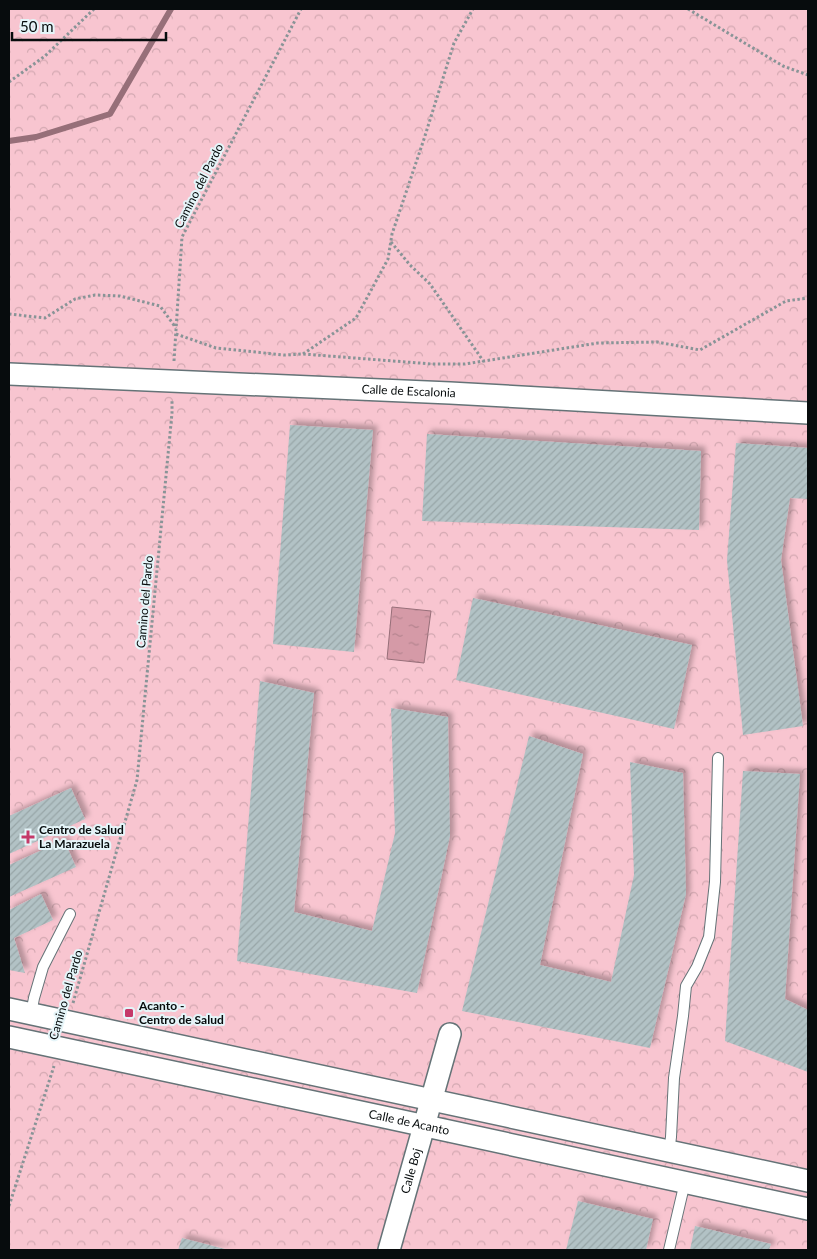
<svg xmlns="http://www.w3.org/2000/svg" width="817" height="1259" font-family="Lato,sans-serif">
<style>
.park{fill:url(#park-crowns)}
.water{fill:url(#water-ripples);stroke:#976f79}
.lines{fill:none;stroke-linecap:round;stroke-linejoin:round}
.stream{stroke:#976f79;stroke-width:6}
.building{fill:url(#building-hatch);filter:url(#shadow)}
.service-casing{stroke:#657377;stroke-width:12}
.minor-casing{stroke:#657377;stroke-width:24}
.path{stroke:#899497;stroke-width:3;stroke-dasharray:2.5 2.5;stroke-linecap:butt}
.service{stroke:#fff;stroke-width:10}
.minor{stroke:#fff;stroke-width:21}
.poi-dot{fill:#c53969;stroke:#e5f5f9;stroke-width:2}
.labels{text-anchor:middle;stroke-width:4;stroke-linejoin:round;paint-order:stroke}
.street-label{font-size:12px;fill:#070c0d;stroke:#e5f5f9}
.poi-label{font-size:12px;font-weight:bold;fill:#070c0d;stroke:#e5f5f9;text-anchor:start}
</style>
<defs>
<pattern id="park-crowns" width="20" height="18" patternUnits="userSpaceOnUse" patternTransform="scale(1.25)"><rect width="20" height="18" fill="#f8c5d0"/><path d="M2 6a3 3 0 1 1 6 0M12 15a3 3 0 1 1 6 0" fill="none" stroke="#d3a8b1"/></pattern>
<pattern id="water-ripples" width="26" height="14" patternUnits="userSpaceOnUse" patternTransform="scale(1.25)"><rect width="26" height="14" fill="#d59aa7"/><path d="M2 4q2-2 4 0t4 0M15 11q2-2 4 0t4 0" fill="none" stroke="#b5848f"/></pattern>
<pattern id="building-hatch" width="6" height="6" patternUnits="userSpaceOnUse" patternTransform="scale(1.25)"><rect width="6" height="6" fill="#b2c2c5"/><path d="M-1 1l2-2M0 6l6-6M5 7l2-2" fill="none" stroke="#98a6a8"/></pattern>
<filter id="shadow"><feDropShadow dx="4.5" dy="-4.5" stdDeviation="2.5" flood-color="#0004"/></filter>
</defs>
<rect width="100%" height="100%" fill="#d8e8eb"/>
<!-- park -->
<path class="park" d="M9 9H808V1250H9Z"/>
<!-- water -->
<path class="water" d="M392 607 431 611 424 663 387 659Z"/>
<g class="lines">
<!-- stream -->
<path class="stream" d="M9 141 36 137 110 114 171 9"/>
</g>
<!-- building -->
<path class="building" d="M290 425 373 430 354 652 273 644Z
M427 434 701 451 699 530 422 521Z
M736 443 808 448V499L790 498 781 560 803 726 743 735 727 560Z
M473 598 692 645 674 729 456 680Z
M260 681 314 693 294 912 372 931 395 833 391 708 448 717 450 836 417 993 237 961Z
M529 736 583 754 540 965 611 982 634 875 630 762 683 773 686 894 650 1048 462 1011Z
M743 771 800 774 785 999 808 1010V1072L725 1041Z
M71 788 85 819 9 854V816Z
M64 840 76 867 9 897V865Z
M41 894 53 920 14 938 25 973 9 970V910Z
M578 1201 653 1219 646 1250H566Z
M695 1226 771 1244 769 1250H690Z
M182 1238 229 1250H178Z"/>
<g class="lines">
<defs>
<path id="service" d="M31 1014 34 998 43 967 70 914
M669 1152 671 1137 674 1078 683 1016 686 986 697 967 709 937 715 882 718 758
M669 1250 685 1182"/>
<g id="minor">
<path id="s1" d="M9 374 450 393 808 413"/>
<path d="M9 1009 808 1181"/>
<path id="s2" d="M9 1037 384 1117 808 1209"/>
<path id="s3" d="M389 1250 450 1034"/>
</g>
</defs>
<!-- service casing -->
<use href="#service" class="service-casing"/>
<!-- minor casing -->
<use href="#minor" class="minor-casing"/>
<!-- path -->
<path class="path" d="M688 9 783 66 808 75
M9 82 45 56 94 9
M391 242 410 265 430 284 484 362
M9 314 45 318 75 299 95 295 120 296 160 306 176 328
M176 334 216 348 284 355 303 354 432 364H465L598 343 657 342 700 350 786 301 808 298
M303 354 356 318 388 259 392 234 424 139 454 43 473 9
M174 361 182 237 301 9
M73 1003 137 780 172 413V400
M9 1206 54 1066"/>
<!-- service -->
<use href="#service" class="service"/>
<!-- minor -->
<use href="#minor" class="minor"/>
</g>
<!-- markers -->
<g class="poi-dot">
<path d="M25.5 829.5h5v5h5v5h-5v5h-5v-5h-5v-5h5z"/>
<rect x="124" y="1008" width="10" height="10" rx="2.5"/>
</g>
<g class="labels">
<!-- street labels -->
<g class="street-label">
<text transform="translate(199 186) rotate(-63)" y="4">Camino del Pardo</text>
<text dy="4" stroke="none"><textPath href="#s1" startOffset="400">Calle de Escalonia</textPath></text>
<text transform="translate(145 602) rotate(-85)" y="4">Camino del Pardo</text>
<text transform="translate(66 995) rotate(-74)" y="4">Camino del Pardo</text>
<text dy="4" stroke="none"><textPath href="#s2" startOffset="409">Calle de Acanto</textPath></text>
<text dy="4" stroke="none"><textPath href="#s3" startOffset="82">Calle Boj</textPath></text>
</g>
<!-- poi labels -->
<g class="poi-label">
<text x="39" y="834">Centro de Salud<tspan x="39" dy="14">La Marazuela</tspan></text>
<text x="139" y="1010">Acanto -<tspan x="139" dy="14">Centro de Salud</tspan></text>
</g>
</g>
<!-- border -->
<rect width="817" height="1259" fill="none" stroke="#070c0d" stroke-width="20"/>
<!-- scale -->
<path d="M12 32v8h154v-8" fill="none" stroke="#070c0d" stroke-width="2.5"/>
<text x="20" y="32" font-size="15" fill="#070c0d" stroke="#e5f5f9" stroke-width="4" paint-order="stroke">50 m</text>
</svg>
